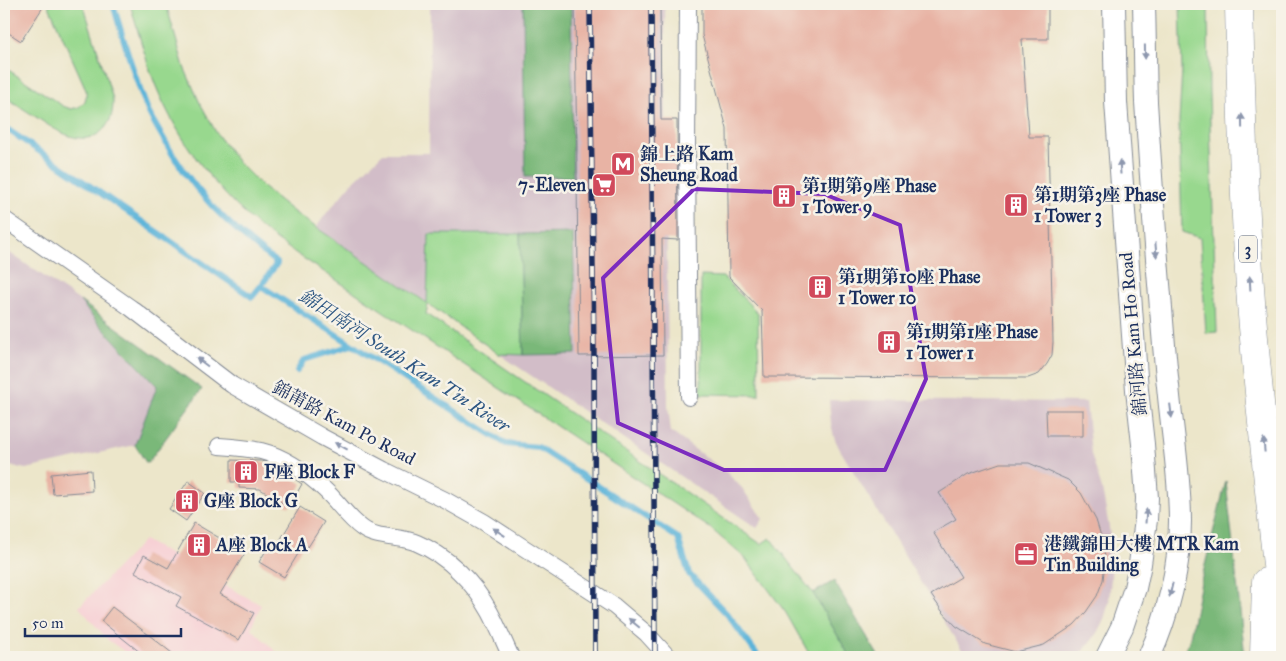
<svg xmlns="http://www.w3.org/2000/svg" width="1286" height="661" font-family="'IM FELL Great Primer','Noto Serif TC',serif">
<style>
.built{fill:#f7cfd4}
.industrial{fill:#d2bdc8}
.green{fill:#98d88e;stroke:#5a8476}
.forest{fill:#7ab879;stroke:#4a746c}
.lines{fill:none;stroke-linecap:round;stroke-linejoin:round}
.stream{stroke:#5cb4d9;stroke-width:6}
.building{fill:#e8b3a4}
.street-casing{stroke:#848a94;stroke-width:18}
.secondary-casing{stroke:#848a94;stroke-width:24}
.highway-casing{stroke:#848a94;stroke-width:29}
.street{stroke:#fff;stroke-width:16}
.secondary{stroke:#fff;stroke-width:22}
.highway{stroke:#fff;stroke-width:28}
.rail-casing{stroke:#1b2f5e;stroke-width:5.5}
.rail{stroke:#f7f3e8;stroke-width:4;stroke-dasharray:11;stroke-linecap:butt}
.oneway{fill:#8d97ae}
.marked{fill:none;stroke:#7b2cbf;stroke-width:4;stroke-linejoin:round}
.labels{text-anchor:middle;stroke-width:5;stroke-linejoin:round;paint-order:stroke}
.shield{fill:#f7f3e8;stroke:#5d6a87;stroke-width:1}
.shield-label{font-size:16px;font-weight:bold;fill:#1b2f5e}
.poi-label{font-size:18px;font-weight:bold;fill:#1b2f5e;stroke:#f7f3e8;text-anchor:start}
.street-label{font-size:18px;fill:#1b2f5e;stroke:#f7f3e8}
.water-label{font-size:19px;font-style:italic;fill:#2e5783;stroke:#f7f3e8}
</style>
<rect width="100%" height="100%" fill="#f7f3e8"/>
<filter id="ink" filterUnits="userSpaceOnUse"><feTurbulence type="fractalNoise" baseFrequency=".02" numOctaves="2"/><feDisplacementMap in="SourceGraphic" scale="10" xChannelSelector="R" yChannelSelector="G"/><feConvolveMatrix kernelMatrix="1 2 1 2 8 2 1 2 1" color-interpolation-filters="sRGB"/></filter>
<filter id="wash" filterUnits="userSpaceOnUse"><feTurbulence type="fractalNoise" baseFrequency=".0096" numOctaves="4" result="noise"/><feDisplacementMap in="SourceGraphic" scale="20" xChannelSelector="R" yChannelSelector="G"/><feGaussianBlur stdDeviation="1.12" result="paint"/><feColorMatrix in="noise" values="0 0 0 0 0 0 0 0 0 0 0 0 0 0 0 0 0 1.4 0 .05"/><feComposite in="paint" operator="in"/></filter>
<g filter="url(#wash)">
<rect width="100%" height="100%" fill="#ece6ca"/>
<!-- built -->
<path class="built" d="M144 540 261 605 251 628 282 657H132L108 640 79 607Z"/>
<!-- industrial -->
<path class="industrial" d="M430 4H665L668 406 671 432 726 472 742 488 763 519 757 528 499 354 428 303 316 228 325 215 352 183 383 153H429Z
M4 249 80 301 98 323 157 386 135 445 26 469 4 465Z
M829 400 1086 402 1091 454 1102 489 1109 527 1112 564 1109 602 1104 619 1096 635 1085 649 1076 657H966L839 448 834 437 831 424Z"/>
<!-- green -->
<path class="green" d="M48 4H82L85 10 113 99C113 111 112 119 105 128 85 151 55 130 36 117 25 110 14 103 4 96V67L63 106 71 109 79 107 85 101 87 93 84 85Z
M130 4H166L184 67 199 101 217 134 237 161 265 189 295 213 427 303 429 234H520L523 355 499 354 428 304 426 314 761 544 770 538 813 593 850 657H811L786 613 745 558 710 528 297 254C287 247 276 240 266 232 218 194 178 141 155 84 145 58 138 31 130 4Z
M1180 4H1208L1209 93 1217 332 1206 333 1200 238 1182 232 1179 121 1182 70Z
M701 276 723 277 758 313 759 395 701 394Z"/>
<!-- forest -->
<path class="forest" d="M523 4H571L573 177H525Z
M573 233 576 354 523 355 520 234Z
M80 301 202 389 147 464 135 445 157 386 98 323Z
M1226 481 1245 657H1182L1189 642 1202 577Z
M834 581 879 657H850L813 593Z"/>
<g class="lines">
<!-- stream -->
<path class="stream" d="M113 4C124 41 134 77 149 113 153 121 158 129 162 136 191 190 229 227 277 263L261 286
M4 127 252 297 261 286 506 444 538 447 678 538 689 574 727 614 759 657
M297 371 304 360 352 345"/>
</g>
<g id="blocks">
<!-- building -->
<path class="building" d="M4 4H45L21 41 4 30Z
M575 4H660L661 120H677L678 240 662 239 663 355 579 356Z
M702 4H1048V39H1022L1027 114 1028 119 1029 137H1048L1053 342 1052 355 1047 364 1039 374 1028 378 764 377 762 311 729 277 727 129 702 35Z
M1046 410H1083V436H1047Z
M231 460 261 461 267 463 278 468 302 484 289 507 260 489 239 488V482H231Z
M1000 463H1029L1068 480 1081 493 1096 520 1104 546 1105 563 1103 580 1097 596 1086 612 1074 625 1044 645 1016 652 985 644 956 626 942 611 931 595 961 577 933 532 956 519 939 493 968 474Z
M91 470 92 491 53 494 51 474Z
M188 481 205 493 186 521 169 509Z
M300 507 324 522 308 547 304 544 284 577 259 562 270 544 276 547Z
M194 523 245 553 220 594 254 613 239 640 176 606 181 597 135 572 144 555 168 568Z
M112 607 149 635 177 657H146L101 621Z"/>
</g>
</g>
<g filter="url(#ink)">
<use href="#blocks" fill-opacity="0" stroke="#848a94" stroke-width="1"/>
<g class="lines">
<defs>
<path id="street" d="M688 4 687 146 689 397
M4 219 131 308 232 385 322 437 384 470 445 500 484 522 614 606 647 634 668 657
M219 446C233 447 247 448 261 451 285 457 307 473 325 490 338 502 348 518 362 528 376 539 401 536 417 543 448 556 474 583 490 612 498 627 504 642 511 657"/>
<path id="secondary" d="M1144 4C1145 37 1145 69 1146 102 1150 163 1154 223 1159 284 1162 318 1164 352 1168 386 1172 431 1180 476 1180 521 1180 567 1168 616 1149 657
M1107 657 1122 627 1135 588 1140 564 1146 520 1147 498 1143 444 1137 390 1116 102 1114 4"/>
<path id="highway" d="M1239 4C1241 103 1244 203 1251 302 1259 406 1271 508 1282 611
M1264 657 1266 582"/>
</defs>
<!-- street casing -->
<use href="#street" class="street-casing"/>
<!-- secondary casing -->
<use href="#secondary" class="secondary-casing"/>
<!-- highway casing -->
<use href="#highway" class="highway-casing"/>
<!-- street -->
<use href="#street" class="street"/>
<!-- secondary -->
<use href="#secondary" class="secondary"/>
<!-- highway -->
<use href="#highway" class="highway"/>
<defs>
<path id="rail" d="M590 4 594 357 595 657
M651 4 655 657"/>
</defs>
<!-- rail casing -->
<use href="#rail" class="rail-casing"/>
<!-- rail -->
<use href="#rail" class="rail"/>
</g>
<!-- one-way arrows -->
<defs><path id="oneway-solid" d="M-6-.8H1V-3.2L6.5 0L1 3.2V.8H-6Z" transform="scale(1.25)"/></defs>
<g class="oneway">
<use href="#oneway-solid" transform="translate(1145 52) rotate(89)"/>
<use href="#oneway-solid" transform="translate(1242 121) rotate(-91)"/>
<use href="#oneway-solid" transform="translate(1120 167) rotate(-94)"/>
<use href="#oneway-solid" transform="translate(1156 250) rotate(85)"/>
<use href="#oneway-solid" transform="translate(1250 283) rotate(-93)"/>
<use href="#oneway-solid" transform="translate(202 362) rotate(-143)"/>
<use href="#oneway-solid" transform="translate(1171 411) rotate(83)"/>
<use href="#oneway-solid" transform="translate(1264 445) rotate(-95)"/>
<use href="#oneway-solid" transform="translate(341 446) rotate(-152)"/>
<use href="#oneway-solid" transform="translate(1146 516) rotate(-86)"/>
<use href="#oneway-solid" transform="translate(499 532) rotate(-147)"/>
<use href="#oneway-solid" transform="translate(1171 590) rotate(103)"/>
<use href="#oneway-solid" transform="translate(634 623) rotate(-140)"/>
</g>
</g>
<!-- marked area -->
<path class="marked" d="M694 189 824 194 900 225 926 379 885 470H724L618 423 603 278Z"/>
<!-- icons -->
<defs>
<symbol id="metro-square" viewBox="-11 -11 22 22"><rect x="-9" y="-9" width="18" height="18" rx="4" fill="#d1495b" stroke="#f7f3e8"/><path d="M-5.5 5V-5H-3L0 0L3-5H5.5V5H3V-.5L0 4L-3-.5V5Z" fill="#fff"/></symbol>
<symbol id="supermarket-square" viewBox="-11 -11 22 22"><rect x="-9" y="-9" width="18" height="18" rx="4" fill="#d1495b" stroke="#f7f3e8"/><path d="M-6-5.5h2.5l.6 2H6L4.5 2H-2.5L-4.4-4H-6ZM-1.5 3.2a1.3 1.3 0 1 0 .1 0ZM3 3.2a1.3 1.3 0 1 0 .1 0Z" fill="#fff"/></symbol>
<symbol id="building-square" viewBox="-11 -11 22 22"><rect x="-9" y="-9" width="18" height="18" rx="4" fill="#d1495b" stroke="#f7f3e8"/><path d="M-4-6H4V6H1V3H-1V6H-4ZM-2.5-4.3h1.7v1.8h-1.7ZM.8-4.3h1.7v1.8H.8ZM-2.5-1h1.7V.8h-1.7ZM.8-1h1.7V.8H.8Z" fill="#fff"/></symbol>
<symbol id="office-square" viewBox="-11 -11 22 22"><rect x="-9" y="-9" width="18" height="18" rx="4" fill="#d1495b" stroke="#f7f3e8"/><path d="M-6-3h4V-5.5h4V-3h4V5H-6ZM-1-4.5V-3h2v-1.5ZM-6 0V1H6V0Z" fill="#fff"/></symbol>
</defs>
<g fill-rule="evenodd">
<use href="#metro-square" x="609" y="150" width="28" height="28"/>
<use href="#supermarket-square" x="590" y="171" width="28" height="28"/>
<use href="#building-square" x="770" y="182" width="28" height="28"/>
<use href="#building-square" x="1002" y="191" width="28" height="28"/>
<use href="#building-square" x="806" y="273" width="28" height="28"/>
<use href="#building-square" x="875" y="328" width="28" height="28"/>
<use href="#building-square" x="232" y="458" width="28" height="28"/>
<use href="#building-square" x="173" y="487" width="28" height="28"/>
<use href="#building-square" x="185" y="531" width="28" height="28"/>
<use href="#office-square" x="1012" y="540" width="28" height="28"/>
</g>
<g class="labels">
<!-- shield labels -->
<rect class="shield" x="1239" y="235.5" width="18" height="27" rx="4"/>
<g class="shield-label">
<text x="1248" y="255">3</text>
</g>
<!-- poi labels -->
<g class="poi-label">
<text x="640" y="160">錦上路 Kam<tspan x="640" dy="21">Sheung Road</tspan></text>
<text x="586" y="191" text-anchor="end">7-Eleven</text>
<text x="802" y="192">第1期第9座 Phase<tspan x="802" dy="21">1 Tower 9</tspan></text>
<text x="1034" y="201">第1期第3座 Phase<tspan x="1034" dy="21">1 Tower 3</tspan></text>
<text x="838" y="283">第1期第10座 Phase<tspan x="838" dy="21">1 Tower 10</tspan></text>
<text x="906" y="338">第1期第1座 Phase<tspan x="906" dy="21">1 Tower 1</tspan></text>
<text x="264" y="478">F座 Block F</text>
<text x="204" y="507">G座 Block G</text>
<text x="1044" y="550">港鐵錦田大樓 MTR Kam<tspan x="1044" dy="21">Tin Building</tspan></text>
<text x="216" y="551">A座 Block A</text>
</g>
<!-- street labels -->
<g class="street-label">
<text transform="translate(1133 334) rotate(-95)" y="6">錦河路 Kam Ho Road</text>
<text transform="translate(344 423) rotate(28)" y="6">錦莆路 Kam Po Road</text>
</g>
<!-- water labels -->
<g class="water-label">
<text transform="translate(405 360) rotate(33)" y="7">錦田南河 South Kam Tin River</text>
</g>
</g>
<!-- margin -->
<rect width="1286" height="661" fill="none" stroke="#f7f3e8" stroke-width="20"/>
<!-- scale -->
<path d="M25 628v8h156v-8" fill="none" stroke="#1b2f5e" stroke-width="2.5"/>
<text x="32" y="628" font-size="15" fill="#1b2f5e" stroke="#f7f3e8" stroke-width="4" paint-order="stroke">50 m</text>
</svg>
